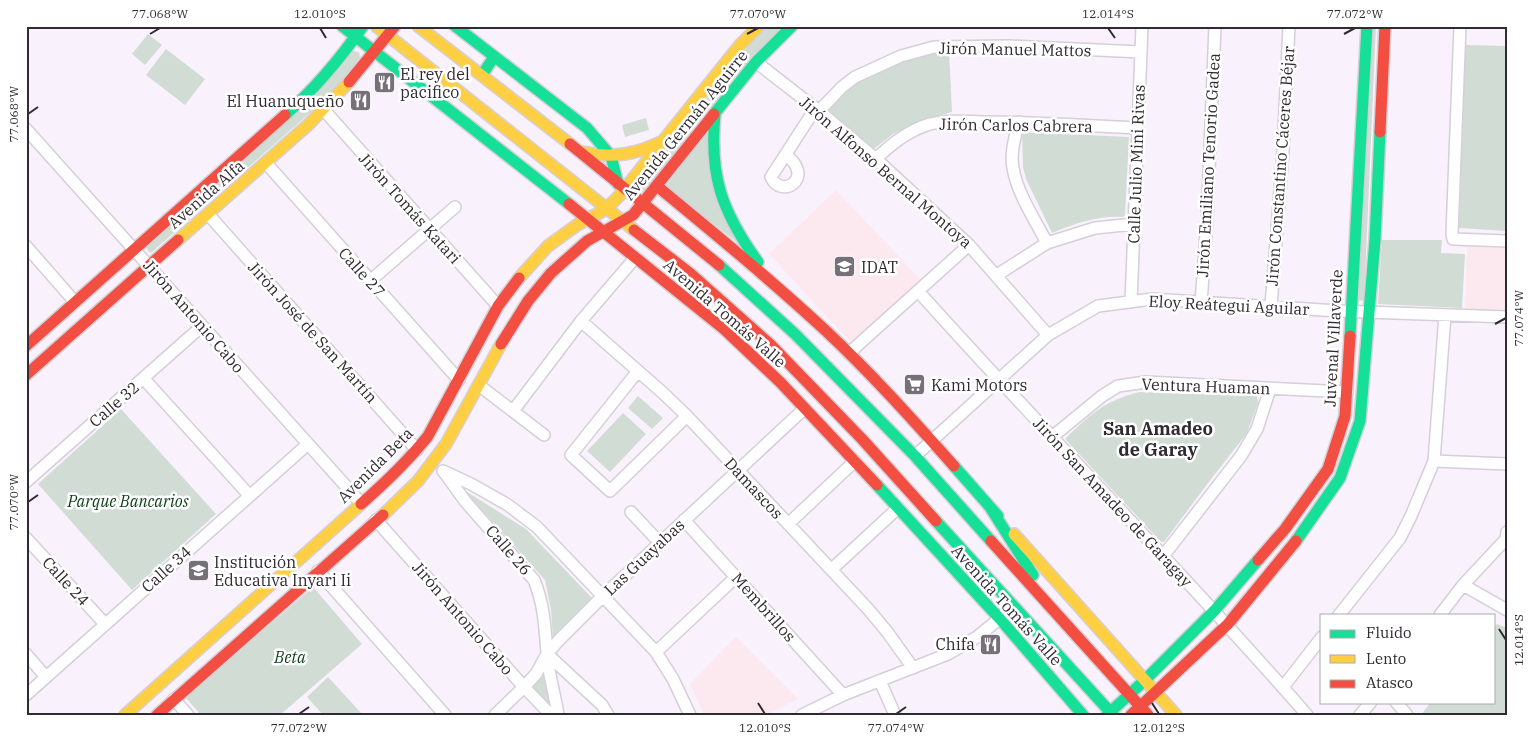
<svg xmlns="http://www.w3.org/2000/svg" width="1533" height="741" font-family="'IBM Plex Serif',serif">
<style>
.education{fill:#fbe9ef}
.green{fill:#d1ddd4}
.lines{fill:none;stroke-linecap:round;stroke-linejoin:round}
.street-casing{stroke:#d5cfd8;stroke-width:14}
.fast-casing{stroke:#d5cfd8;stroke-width:14}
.slow-casing{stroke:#d5cfd8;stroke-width:14}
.jam-casing{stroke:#d5cfd8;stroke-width:14}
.street{stroke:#fefdff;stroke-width:11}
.fast{stroke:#16e098;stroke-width:11}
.slow{stroke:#ffcf43;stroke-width:11}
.jam{stroke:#f24e42;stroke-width:11}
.ticks{fill:none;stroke:#302a31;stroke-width:2}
.labels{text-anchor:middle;stroke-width:5;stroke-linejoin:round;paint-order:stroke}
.street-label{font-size:16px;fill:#302a31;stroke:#fff}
.poi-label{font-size:16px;fill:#302a31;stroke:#fff;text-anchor:start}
.park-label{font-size:16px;font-style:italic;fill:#0e3e19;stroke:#fff}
.neighbourhood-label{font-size:18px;font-weight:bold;fill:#302a31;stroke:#fff}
.neatline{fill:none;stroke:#302a31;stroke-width:2}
.ticks-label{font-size:12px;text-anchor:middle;fill:#302a31}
</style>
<rect width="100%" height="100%" fill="#f9f2fc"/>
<!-- education -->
<path class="education" d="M836 190 922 281 852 344 769 254Z
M1467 247 1507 248V311L1465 309Z
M736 637 798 699 765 715H704L690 684Z"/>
<!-- green -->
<path class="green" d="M767 26H784L644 193 636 187 751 43Z
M1369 26H1376L1364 300 1358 301Z
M148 34 162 45 145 65 132 54Z
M1465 45 1507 46V231L1459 228 1455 223Z
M166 49 205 79 185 105 146 75Z
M949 50 952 112 918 122 893 134 871 151 822 109 855 81 919 53Z
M353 51 359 52 360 58 336 90 151 253 148 251 147 247Z
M646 118 649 130 625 137 622 125Z
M1022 132 1129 137 1125 215 1123 217C1099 215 1073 224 1052 233L1026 179 1023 167Z
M706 133 741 245 668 189 667 184Z
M1382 240H1442L1441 253 1465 254 1462 308 1378 304Z
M1140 392 1257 396 1258 403 1247 433 1205 487 1164 542H1161L1066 440V438C1091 414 1105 400 1140 392Z
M638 396 663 418 652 429 628 408Z
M121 409 216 514 132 590 38 484Z
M623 413 646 434 610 472 587 451Z
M464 490 526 529 592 598 553 637 551 610 545 580Z
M313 587 362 644 280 715H201L186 698Z
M1497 624 1507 628V715H1421L1431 702H1494V627Z
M547 664 552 711 530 686Z
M328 677 363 715H323L307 697Z"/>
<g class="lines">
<defs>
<path id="street" d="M1460 26 1452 234 1453 239 1507 241
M756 62 819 111 876 159 969 245 1048 335
M324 110 498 306
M819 111 842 87 855 77 901 56 934 47 1009 46 1141 52
M1019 122C1015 137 1010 153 1013 168 1017 193 1035 220 1047 243
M26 129 361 503
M786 155C816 178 781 200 771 177L815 109
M876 159C891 144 909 130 930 124 949 119 969 122 988 122 1038 122 1088 126 1138 128
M266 163 459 380
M208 214 417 450
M26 246 75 302
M997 275 1047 243 1095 228 1134 224
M370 281 455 207
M918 291C1046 434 1181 570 1307 715
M1131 302 1142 26
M1201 303 1207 220 1215 26
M1271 306 1283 151 1289 26
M581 321 663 393 687 416 869 610 888 633 913 668
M849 353 969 245
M638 371 571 455 610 491 687 416
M144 379 249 495
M480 386 544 435
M513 411 581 321 635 258
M1052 437 1102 396 1118 386 1146 382 1347 392
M915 456 1048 335 1098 306 1152 299 1338 311 1507 317
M1434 461 1507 464
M443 471 471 484 508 505 537 527 656 652 673 679 690 715
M444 472 465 501 534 580C544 604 545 627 547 653 548 673 555 694 558 715
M26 482 202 326
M631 512 660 543
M376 520 524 687 551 715
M684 520 843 695
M788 524 855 461
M26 538 105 624
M1164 555 1241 456 1257 429 1270 389
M832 569 898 508
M318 571 445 715
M1463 585 1507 610
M1339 615 1400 538 1411 516 1434 461 1445 315
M1440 615 1463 585 1506 539 1507 532
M656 652 736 577
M26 654 46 677
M547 654 602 705 608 715
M880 681 895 715
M1283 687 1322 637
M26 695 308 444
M174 699 188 715
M1396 702 1407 715
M495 715 524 687 536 674 547 654 558 641 603 596 804 409
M802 715 843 695 948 654 977 637 1014 607
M1360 715 1371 702"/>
<path id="fast" d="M342 26 569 204
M455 26 587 128 611 156 618 184
M482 75 494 57
M714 114 756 62 792 26
M715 114C709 176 722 212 758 262
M285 115C315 89 340 59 363 26
M719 265 795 334 915 456 991 541
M1350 336 1367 26
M954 466 998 516
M877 485 1000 619 1083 715
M990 507 1033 575
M936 521 1113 715
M1296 541 1340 478 1360 421 1375 240 1380 132
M1107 715 1144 681 1215 610 1258 560"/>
<path id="slow" d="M376 26 634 230
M418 26 570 144
M583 152C612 159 637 154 663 141
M178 240 309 124 349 82
M519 278 548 246 577 225 606 209 619 196 740 45 759 26
M383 515 418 481 446 444 501 344
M1014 534 1176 715
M125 715 361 504"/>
<path id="jam" d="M349 82 395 26
M1380 132 1385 26
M570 144 719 265
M657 186C714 233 771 280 825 330 871 373 912 419 954 466
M569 204 724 329 780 382 877 485
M634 230 691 274 771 345 862 439 936 521
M501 344 528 301 551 273 587 241 633 215 714 114
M26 346 285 115
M26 375 178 240
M361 504C385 483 408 461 428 436L498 306 519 278
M991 541 1148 715
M1258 560 1285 529 1328 469 1345 416 1350 336
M157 715 383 515
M1131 715 1228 624 1296 541"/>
</defs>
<!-- street casing -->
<use href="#street" class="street-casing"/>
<!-- fast casing -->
<use href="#fast" class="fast-casing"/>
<!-- slow casing -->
<use href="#slow" class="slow-casing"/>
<!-- jam casing -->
<use href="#jam" class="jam-casing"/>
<!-- street -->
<use href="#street" class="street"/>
<!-- fast -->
<use href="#fast" class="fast"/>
<!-- slow -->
<use href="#slow" class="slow"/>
<!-- jam -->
<use href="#jam" class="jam"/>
</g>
<!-- ticks -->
<path class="ticks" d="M320 28 326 38M1108 28 1115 38M150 34 160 28M747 34 758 28M1344 34 1355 28M28 114 38 107M1495 324 1506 318M28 502 38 495M1499 629 1506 640M758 703 765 714M1152 703 1159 714M299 714 309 707M896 714 906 707"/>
<!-- icons -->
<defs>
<symbol id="restaurant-square" viewBox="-11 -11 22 22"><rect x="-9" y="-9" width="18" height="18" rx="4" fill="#767078" stroke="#fff"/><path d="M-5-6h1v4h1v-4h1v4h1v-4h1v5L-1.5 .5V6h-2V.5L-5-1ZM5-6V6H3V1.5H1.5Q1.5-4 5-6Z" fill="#fff"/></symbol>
<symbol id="university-square" viewBox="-11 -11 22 22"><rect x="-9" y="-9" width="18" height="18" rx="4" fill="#767078" stroke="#fff"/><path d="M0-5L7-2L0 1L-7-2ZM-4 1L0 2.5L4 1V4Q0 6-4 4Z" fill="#fff"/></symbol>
<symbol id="supermarket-square" viewBox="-11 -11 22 22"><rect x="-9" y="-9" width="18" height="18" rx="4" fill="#767078" stroke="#fff"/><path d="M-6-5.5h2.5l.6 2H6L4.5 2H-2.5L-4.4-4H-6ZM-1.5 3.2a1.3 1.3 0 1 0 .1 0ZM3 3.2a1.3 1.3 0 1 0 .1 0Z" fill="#fff"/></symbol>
<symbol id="school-square" viewBox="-11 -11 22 22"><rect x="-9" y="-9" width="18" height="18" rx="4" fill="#767078" stroke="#fff"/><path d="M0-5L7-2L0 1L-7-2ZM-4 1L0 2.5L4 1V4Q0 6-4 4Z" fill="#fff"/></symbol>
</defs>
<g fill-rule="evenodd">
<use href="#restaurant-square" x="372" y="70" width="25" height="25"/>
<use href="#restaurant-square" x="348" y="88" width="25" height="25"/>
<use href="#university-square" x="832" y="254" width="25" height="25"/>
<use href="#supermarket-square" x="902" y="372" width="25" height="25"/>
<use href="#school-square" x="186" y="558" width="25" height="25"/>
<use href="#restaurant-square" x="978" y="632" width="25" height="25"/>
</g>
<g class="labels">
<!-- street labels -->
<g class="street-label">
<text transform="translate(1015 49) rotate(1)" y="6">Jirón Manuel Mattos</text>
<text transform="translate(685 125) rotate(-51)" y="6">Avenida Germán Aguirre</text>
<text transform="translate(1016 125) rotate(1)" y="6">Jirón Carlos Cabrera</text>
<text transform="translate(1136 164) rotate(-88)" y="6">Calle Julio Mini Rivas</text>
<text transform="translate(1208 165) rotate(-87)" y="6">Jirón Emiliano Tenorio Gadea</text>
<text transform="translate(1280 166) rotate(-86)" y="6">Jirón Constantino Cáceres Béjar</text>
<text transform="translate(886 172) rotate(41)" y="6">Jirón Alfonso Bernal Montoya</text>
<text transform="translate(206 194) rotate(-41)" y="6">Avenida Alfa</text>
<text transform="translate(410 208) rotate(48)" y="6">Jirón Tomás Katari</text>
<text transform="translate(362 272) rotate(48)" y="6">Calle 27</text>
<text transform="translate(1229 305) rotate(3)" y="6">Eloy Reátegui Aguilar</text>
<text transform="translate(725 313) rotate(41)" y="6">Avenida Tomás Valle</text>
<text transform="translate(194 316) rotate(49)" y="6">Jirón Antonio Cabo</text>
<text transform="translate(313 332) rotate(48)" y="6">Jirón José de San Martín</text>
<text transform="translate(1333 338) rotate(-87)" y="6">Juvenal Villaverde</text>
<text transform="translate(1206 386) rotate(2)" y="6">Ventura Huaman</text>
<text transform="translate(114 404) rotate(-41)" y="6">Calle 32</text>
<text transform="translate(375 465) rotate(-45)" y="6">Avenida Beta</text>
<text transform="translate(754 488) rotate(47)" y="6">Damascos</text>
<text transform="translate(1113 502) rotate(47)" y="6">Jirón San Amadeo de Garagay</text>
<text transform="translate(509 550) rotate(49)" y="6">Calle 26</text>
<text transform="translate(644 557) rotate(-43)" y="6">Las Guayabas</text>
<text transform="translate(166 569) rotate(-42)" y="6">Calle 34</text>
<text transform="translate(66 581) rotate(47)" y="6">Calle 24</text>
<text transform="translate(1007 605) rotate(48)" y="6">Avenida Tomás Valle</text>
<text transform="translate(764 607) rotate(48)" y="6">Membrillos</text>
<text transform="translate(463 618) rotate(49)" y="6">Jirón Antonio Cabo</text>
</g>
<!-- poi labels -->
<g class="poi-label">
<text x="400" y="80">El rey del<tspan x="400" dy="18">pacifico</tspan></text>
<text x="344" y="107" text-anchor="end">El Huanuqueño</text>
<text x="861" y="273">IDAT</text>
<text x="931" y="391">Kami Motors</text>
<text x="214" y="568">Institución<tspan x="214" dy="18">Educativa Inyari Ii</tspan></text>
<text x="975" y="650" text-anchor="end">Chifa</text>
</g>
<!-- park labels -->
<g class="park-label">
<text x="128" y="507">Parque Bancarios</text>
<text x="290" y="663">Beta</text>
</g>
<!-- neighbourhood labels -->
<g class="neighbourhood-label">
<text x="1158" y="435">San Amadeo<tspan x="1158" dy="21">de Garay</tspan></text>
</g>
</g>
<!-- border -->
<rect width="1533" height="741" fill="none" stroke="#ffffff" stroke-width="55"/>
<!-- legend -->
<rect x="1320" y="614" width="175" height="90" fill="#ffffff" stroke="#acaaad"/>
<rect x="1330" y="630" width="25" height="8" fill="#16e098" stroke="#acaaad"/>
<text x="1366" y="638" font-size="15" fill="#302a31">Fluido</text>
<rect x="1330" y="655" width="25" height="8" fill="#ffcf43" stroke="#acaaad"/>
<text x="1366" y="664" font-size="15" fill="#302a31">Lento</text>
<rect x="1330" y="680" width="25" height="8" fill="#f24e42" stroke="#acaaad"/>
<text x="1366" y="688" font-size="15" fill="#302a31">Atasco</text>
<rect x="28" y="28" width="1478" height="686" class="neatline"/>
<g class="ticks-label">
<text x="160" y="18">77.068°W</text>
<text x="320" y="18">12.010°S</text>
<text x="758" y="18">77.070°W</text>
<text x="1108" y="18">12.014°S</text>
<text x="1355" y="18">77.072°W</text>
<text transform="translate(14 114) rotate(-90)" y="4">77.068°W</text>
<text transform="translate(1519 318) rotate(-90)" y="4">77.074°W</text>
<text transform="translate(14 502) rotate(-90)" y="4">77.070°W</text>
<text transform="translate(1519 640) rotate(-90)" y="4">12.014°S</text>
<text x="299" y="732">77.072°W</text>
<text x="765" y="732">12.010°S</text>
<text x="896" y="732">77.074°W</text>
<text x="1159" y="732">12.012°S</text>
</g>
</svg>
